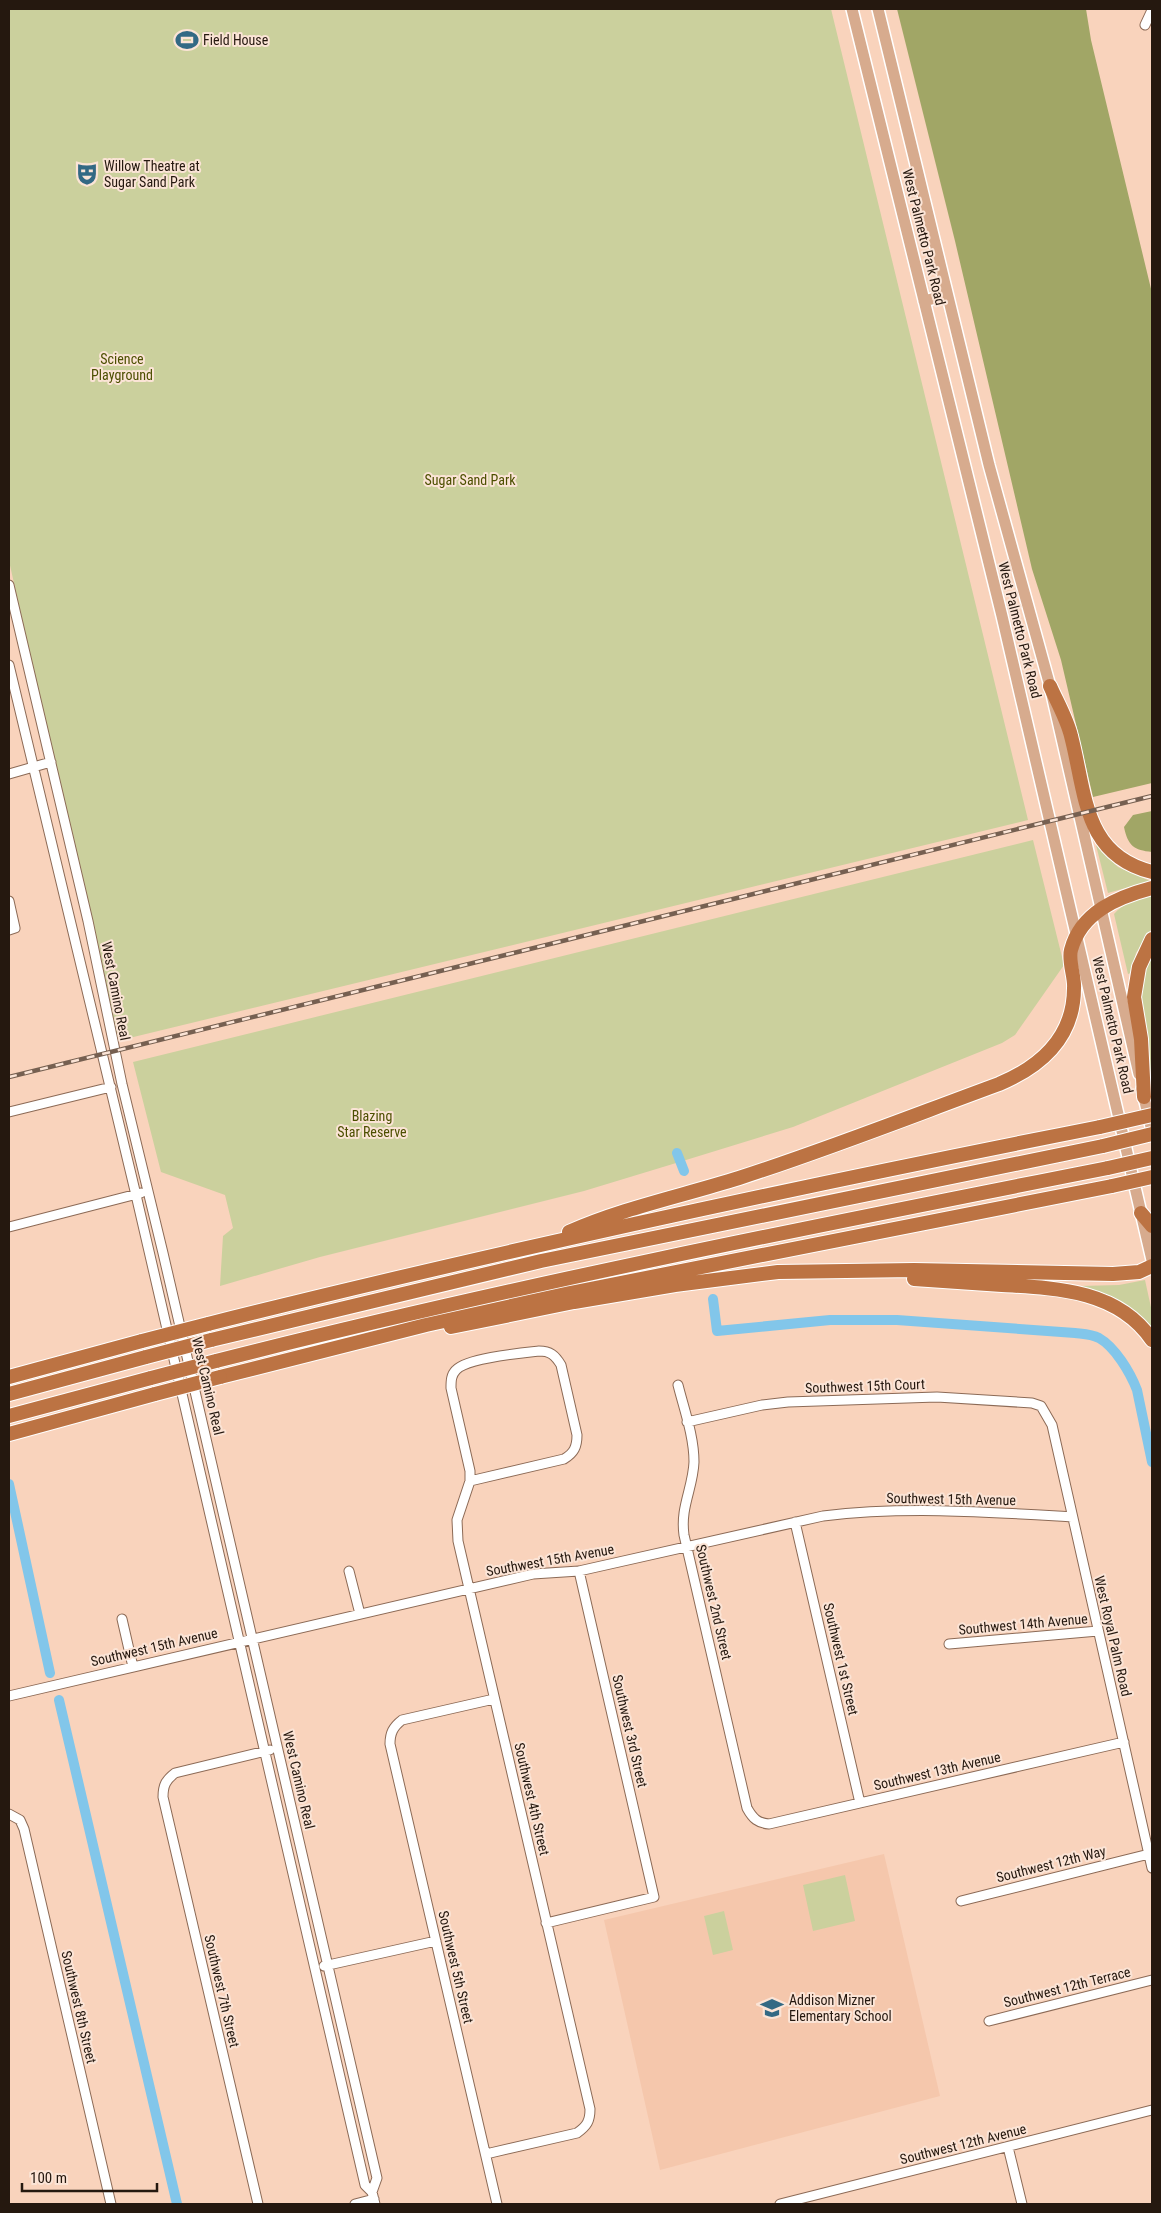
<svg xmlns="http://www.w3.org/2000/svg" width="1161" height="2213" font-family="'Roboto Condensed',sans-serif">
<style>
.built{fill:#f5c7ac}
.green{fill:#cbd09d}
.forest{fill:#a1a666}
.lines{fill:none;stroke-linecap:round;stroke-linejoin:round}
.canal{stroke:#82c6ea;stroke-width:10}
.minor-casing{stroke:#8c6a56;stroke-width:11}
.major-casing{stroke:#fff;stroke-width:14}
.highway-casing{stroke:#fff;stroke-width:16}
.minor{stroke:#fff;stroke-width:9}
.major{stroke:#d7ab8e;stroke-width:11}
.highway{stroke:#bc7343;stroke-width:14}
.rail-casing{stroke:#766051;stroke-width:4.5}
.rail{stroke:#fbe4d6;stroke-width:2.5;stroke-dasharray:8;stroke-linecap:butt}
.highway-bridge-casing{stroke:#fff;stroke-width:16;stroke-linecap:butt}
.highway-bridge{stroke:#bc7343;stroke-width:14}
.labels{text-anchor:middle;stroke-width:4;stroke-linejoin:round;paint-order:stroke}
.poi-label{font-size:14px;fill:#25180f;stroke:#fbe4d6;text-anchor:start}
.street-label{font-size:14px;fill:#25180f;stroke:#fbe4d6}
.park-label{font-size:14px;fill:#4c4f00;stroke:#fbe4d6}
</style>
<rect width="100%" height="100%" fill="#f9d3bc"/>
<!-- built -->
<path class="built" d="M884 1854 940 2096 660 2170 604 1920Z"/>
<!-- green -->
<path class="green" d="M9 9H831L1028 820 117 1041 9 561Z
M1033 840 1064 965 1015 1035 1002 1043 793 1127 686 1160 584 1191 320 1257 220 1286 223 1236 233 1228 225 1195 161 1172 133 1062Z
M1096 845 1118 867 1150 881 1108 893Z
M1152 895V928L1136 953 1131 973 1128 974 1114 914C1123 903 1138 899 1152 895Z
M1152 945V1078L1140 1023 1138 995Z
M1145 1280 1152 1312V1331C1131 1305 1111 1295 1080 1286L1119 1285Z
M845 1875 855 1921 813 1931 803 1885Z
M724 1911 733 1950 713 1955 704 1916Z"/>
<!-- forest -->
<path class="forest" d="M897 9H1086L1091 40 1152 293V783L1093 797 1061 660 1032 569 955 241Z
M1152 811V852C1134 850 1128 846 1124 827L1133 815Z"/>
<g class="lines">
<!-- canal -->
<path class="canal" d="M677 1153 684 1171
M713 1299 717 1331 830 1320H897L1075 1333C1083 1334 1091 1334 1099 1338 1115 1347 1130 1372 1137 1390L1152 1462
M9 1484 50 1673
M59 1700 177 2204"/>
<defs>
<path id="minor" d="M1145 25 1152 10
M9 585 88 921 122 1084 163 1253 377 2178 372 2192
M9 665 136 1195 365 2185 372 2192 375 2204
M9 774 51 762
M9 901 15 928 9 930
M9 1112 111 1087
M9 1227 141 1193
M539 1351C550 1351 555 1355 561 1365L577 1435C577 1447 574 1453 564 1459L470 1481V1471L451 1388C451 1381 451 1375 456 1370 467 1358 521 1353 539 1351Z
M678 1385C684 1409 694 1436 694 1462 693 1488 680 1507 684 1535L747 1808C753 1819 758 1823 769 1824L1124 1742
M687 1422 762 1405 788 1402 937 1397 1032 1403 1041 1406 1052 1425 1152 1868
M470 1481 457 1520 458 1541 590 2109C590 2121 587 2126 577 2133L486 2154
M795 1522 860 1803
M349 1571 360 1614
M122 1619 133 1667
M949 1644 1098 1631
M9 1696 533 1574 579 1571 823 1516C906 1506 989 1512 1072 1517
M494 1699 402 1720C393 1727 390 1733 390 1744L497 2204
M9 1814 20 1820 24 1829 111 2204
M961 1901 1149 1854
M546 1923 654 1897 579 1571
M324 1966 436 1941
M989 2021 1152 1980
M1008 2147 1022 2204
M258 2204 163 1797C163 1785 166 1780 175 1773L270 1750
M355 2204 374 2199
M780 2204 1152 2110"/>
<path id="major" d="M852 9 1002 616 1152 1260
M878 9 989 465 1050 686 1139 1074
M924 301 947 295
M1142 1089 1152 1131"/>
<path id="highway" d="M1050 686C1057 702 1067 719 1071 736 1086 793 1083 855 1152 872
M1144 1097 1141 1039 1134 997 1139 967 1152 939
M1141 1213 1152 1226
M569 1232C623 1208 682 1196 739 1178 826 1150 912 1116 999 1084 1042 1066 1074 1037 1074 988 1075 977 1068 961 1071 950 1081 912 1118 897 1152 888
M914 1279C943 1281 972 1283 1002 1285 1057 1288 1118 1290 1152 1340
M208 1324C503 1250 801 1186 1100 1127
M451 1327 574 1302 675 1285 778 1272 914 1270 1113 1274 1139 1272 1152 1266
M211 1340 541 1261 1103 1146
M216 1361C511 1286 809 1227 1108 1168
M9 1377 142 1341
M220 1377 426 1325 570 1293 1112 1186
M9 1394 146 1357
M9 1416 151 1378
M9 1434 155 1394"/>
</defs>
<!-- minor casing -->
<use href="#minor" class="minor-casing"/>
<!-- major casing -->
<use href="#major" class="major-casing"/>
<!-- highway casing -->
<use href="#highway" class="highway-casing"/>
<!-- minor -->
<use href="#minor" class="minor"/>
<!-- major -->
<use href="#major" class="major"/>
<!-- highway -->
<use href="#highway" class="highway"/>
<defs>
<path id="rail" d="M9 1077 1152 796"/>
</defs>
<!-- rail casing -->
<use href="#rail" class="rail-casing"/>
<!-- rail -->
<use href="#rail" class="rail"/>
<defs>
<path id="highway-bridge" d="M1100 1127 1152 1115
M1103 1146 1152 1134
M1108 1168 1152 1158
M1112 1186 1152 1177
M142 1341 208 1324
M146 1357 211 1340
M151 1378 216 1361
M155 1394 220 1377"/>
</defs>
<!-- highway-bridge casing -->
<use href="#highway-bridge" class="highway-bridge-casing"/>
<!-- highway-bridge -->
<use href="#highway-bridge" class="highway-bridge"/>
</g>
<!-- icons -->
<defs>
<symbol id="stadium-bare" viewBox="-9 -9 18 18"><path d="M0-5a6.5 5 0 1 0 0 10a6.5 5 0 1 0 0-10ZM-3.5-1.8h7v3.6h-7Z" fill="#336984" stroke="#fbe4d6" stroke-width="2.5" paint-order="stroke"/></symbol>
<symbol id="theatre-bare" viewBox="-9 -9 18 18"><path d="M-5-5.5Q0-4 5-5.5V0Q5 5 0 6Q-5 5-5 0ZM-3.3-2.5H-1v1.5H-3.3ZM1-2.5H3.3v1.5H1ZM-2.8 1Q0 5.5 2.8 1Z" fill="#336984" stroke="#fbe4d6" stroke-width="2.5" paint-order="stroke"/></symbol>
<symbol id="school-bare" viewBox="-9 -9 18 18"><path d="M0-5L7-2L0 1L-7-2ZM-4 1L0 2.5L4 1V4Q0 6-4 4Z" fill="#336984" stroke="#fbe4d6" stroke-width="2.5" paint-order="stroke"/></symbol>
</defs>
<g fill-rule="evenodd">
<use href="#stadium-bare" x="171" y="24" width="32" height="32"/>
<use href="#theatre-bare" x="71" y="158" width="32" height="32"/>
<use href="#school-bare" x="756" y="1992" width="32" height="32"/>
</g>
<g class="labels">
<!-- poi labels -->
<g class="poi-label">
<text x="203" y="45">Field House</text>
<text x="104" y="171">Willow Theatre at<tspan x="104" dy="16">Sugar Sand Park</tspan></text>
<text x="789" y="2005">Addison Mizner<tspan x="789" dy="16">Elementary School</tspan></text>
</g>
<!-- street labels -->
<g class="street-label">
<text transform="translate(924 237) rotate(76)" y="5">West Palmetto Park Road</text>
<text transform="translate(1020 630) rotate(76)" y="5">West Palmetto Park Road</text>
<text transform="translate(116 991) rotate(79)" y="5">West Camino Real</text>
<text transform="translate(1113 1025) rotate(77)" y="5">West Palmetto Park Road</text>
<text transform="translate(208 1386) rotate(77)" y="5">West Camino Real</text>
<text transform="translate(865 1386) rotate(-2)" y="5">Southwest 15th Court</text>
<text transform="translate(951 1499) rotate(1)" y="5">Southwest 15th Avenue</text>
<text transform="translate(550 1560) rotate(-10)" y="5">Southwest 15th Avenue</text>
<text transform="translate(714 1602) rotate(77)" y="5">Southwest 2nd Street</text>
<text transform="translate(1023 1624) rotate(-5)" y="5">Southwest 14th Avenue</text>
<text transform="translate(1113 1636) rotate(77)" y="5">West Royal Palm Road</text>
<text transform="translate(154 1647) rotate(-13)" y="5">Southwest 15th Avenue</text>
<text transform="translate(841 1659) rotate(77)" y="5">Southwest 1st Street</text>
<text transform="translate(630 1731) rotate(77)" y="5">Southwest 3rd Street</text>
<text transform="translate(937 1771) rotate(-13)" y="5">Southwest 13th Avenue</text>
<text transform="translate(299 1780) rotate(77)" y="5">West Camino Real</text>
<text transform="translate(532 1799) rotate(77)" y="5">Southwest 4th Street</text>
<text transform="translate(1051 1864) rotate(-14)" y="5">Southwest 12th Way</text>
<text transform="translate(456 1967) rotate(77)" y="5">Southwest 5th Street</text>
<text transform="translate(1067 1987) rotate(-14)" y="5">Southwest 12th Terrace</text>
<text transform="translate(222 1991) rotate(77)" y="5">Southwest 7th Street</text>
<text transform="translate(79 2007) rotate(77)" y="5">Southwest 8th Street</text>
<text transform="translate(963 2144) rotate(-14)" y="5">Southwest 12th Avenue</text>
</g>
<!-- park labels -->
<g class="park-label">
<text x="122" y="364">Science<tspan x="122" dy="16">Playground</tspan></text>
<text x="470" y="485">Sugar Sand Park</text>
<text x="372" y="1121">Blazing<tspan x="372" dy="16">Star Reserve</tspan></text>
</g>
</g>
<!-- border -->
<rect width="1161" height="2213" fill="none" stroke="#25180f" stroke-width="20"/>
<!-- scale -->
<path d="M22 2183v8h135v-8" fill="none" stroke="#25180f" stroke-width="2.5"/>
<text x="30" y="2183" font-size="15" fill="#25180f" stroke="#fbe4d6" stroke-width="4" paint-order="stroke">100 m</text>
</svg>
